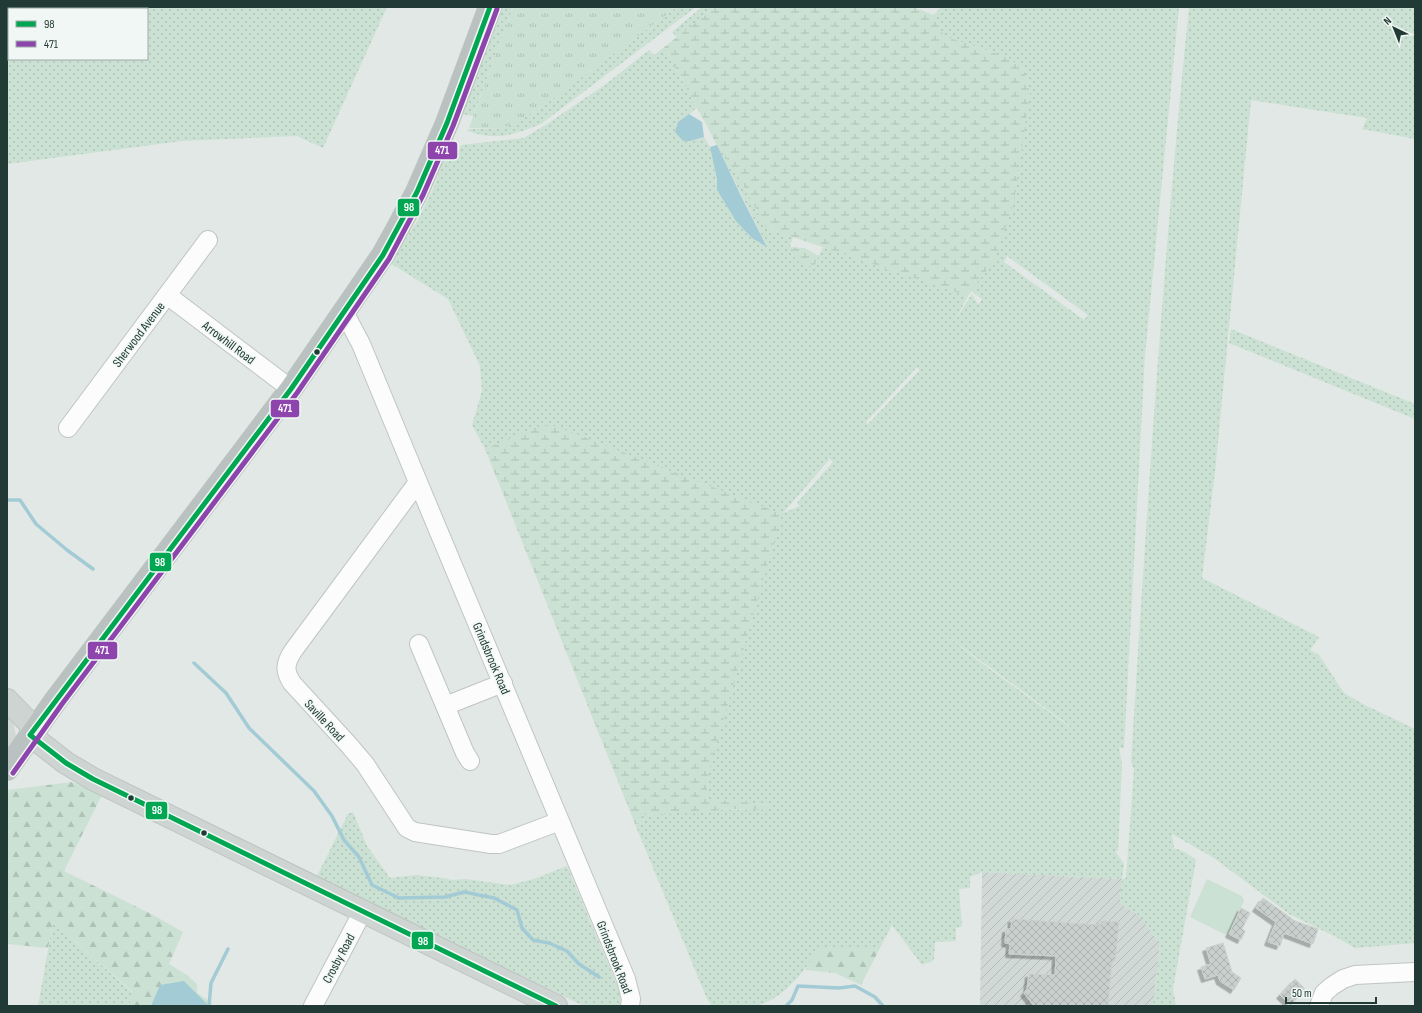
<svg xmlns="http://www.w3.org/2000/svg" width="1422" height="1013" font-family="'Sofia Sans Condensed',sans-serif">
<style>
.built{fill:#d0d9d5}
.industrial{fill:url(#industrial-furrows)}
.grass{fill:url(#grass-dots);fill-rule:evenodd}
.forest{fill:url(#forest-firs)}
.wetland{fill:url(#wetland-marsh)}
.park{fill:url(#park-tufts)}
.garden{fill:#cbe1d3}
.water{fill:#a3cbd6}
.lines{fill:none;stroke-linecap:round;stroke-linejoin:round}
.stream{stroke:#a3cbd6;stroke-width:3.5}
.building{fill:url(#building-cross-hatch);stroke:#cbd1ce;filter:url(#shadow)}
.minor-casing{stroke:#bfc5c2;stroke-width:20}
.major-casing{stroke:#bcc4c2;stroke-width:24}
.highway-casing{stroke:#bcc4c2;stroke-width:24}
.minor{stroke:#fbfcfb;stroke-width:18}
.major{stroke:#cdd4d2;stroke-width:22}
.highway{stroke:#b9c2c0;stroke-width:22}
.bus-1-casing{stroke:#f0f7f4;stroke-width:8}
.bus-2-casing{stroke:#f0f7f4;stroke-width:8}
.bus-1{stroke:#00a651;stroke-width:5}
.bus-2{stroke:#8e44ad;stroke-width:5}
.bus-dot{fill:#213a35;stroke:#f0f7f4;stroke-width:1.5}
.labels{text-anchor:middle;stroke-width:3;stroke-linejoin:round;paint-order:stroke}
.street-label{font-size:13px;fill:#213a35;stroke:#f0f7f4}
.line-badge{stroke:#f0f7f4;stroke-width:1.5}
.badge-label{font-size:11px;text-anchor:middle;font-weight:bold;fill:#fff}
</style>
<defs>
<pattern id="industrial-furrows" width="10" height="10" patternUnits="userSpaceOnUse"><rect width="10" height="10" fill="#d0d9d5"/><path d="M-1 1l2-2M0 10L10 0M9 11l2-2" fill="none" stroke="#b2bbb7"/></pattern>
<pattern id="grass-dots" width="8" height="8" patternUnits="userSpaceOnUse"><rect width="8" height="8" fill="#cbe1d3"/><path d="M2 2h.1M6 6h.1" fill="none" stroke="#aec2b6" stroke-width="1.8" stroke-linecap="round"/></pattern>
<pattern id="forest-firs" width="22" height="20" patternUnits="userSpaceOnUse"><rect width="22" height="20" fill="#cbe1d3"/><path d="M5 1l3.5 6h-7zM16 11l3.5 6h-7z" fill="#aec2b6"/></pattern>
<pattern id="wetland-marsh" width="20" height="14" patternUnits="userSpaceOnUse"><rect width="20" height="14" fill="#cbe1d3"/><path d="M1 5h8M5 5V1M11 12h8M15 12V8" fill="none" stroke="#aec2b6"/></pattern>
<pattern id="park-tufts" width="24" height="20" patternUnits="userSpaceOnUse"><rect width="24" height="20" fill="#cbe1d3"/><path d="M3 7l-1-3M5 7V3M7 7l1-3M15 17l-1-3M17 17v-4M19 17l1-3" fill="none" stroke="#aec2b6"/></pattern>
<pattern id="building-cross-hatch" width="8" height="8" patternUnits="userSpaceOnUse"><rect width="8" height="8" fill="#c9cfcd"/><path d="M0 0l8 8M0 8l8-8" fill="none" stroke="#acb2b1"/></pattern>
<filter id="shadow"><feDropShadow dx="-3.5" dy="3.5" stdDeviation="0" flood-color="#0004"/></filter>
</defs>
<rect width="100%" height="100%" fill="#e2e8e5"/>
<!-- built -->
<path class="built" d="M7 714 13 721 16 736 7 748Z"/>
<!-- industrial -->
<path class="industrial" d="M982 872 1122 879 1120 904 1140 916 1160 945 1153 1006H980Z"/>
<!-- grass -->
<path class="grass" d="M7 7H387L323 148 297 136 182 141 7 164ZM9 9H147V59H9Z
M501 7H513L473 116 462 114Z
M677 7H696L541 124C513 135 497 141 467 131L468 129 504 128 539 109Z
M702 7H716L677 37 672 32Z
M941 7H1179L1145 355 1124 749 1119 747 1122 764 1118 851H1115L1124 864 1122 879 1126 878 1134 769 1131 762C1147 510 1163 258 1189 7H1415V139L1362 129 1367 118 1251 100 1215 472 1202 578 1319 637 1310 650 1319 655 1344 693 1363 704 1415 729V943L1355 948 1336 937 1289 914 1214 858 1172 834 1174 848H1171C1182 849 1188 854 1196 860L1173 989 1176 1006H1153L1160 945 1140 916 1120 904 1122 879 982 872 970 877V888L959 889 962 926 956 928V941L935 942 934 960 922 965 892 925 880 948H820C804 971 784 999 756 1006H712L707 999 635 824 645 823V815L675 813 706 800 709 771 549 425 485 449 472 425 482 391 480 366 448 299 390 263 418 220 434 187 446 153 456 158 461 145 524 138 547 124 606 84 649 50 654 55 664 47 697 108 678 122 690 141 704 137 710 147 719 193 767 246 708 128 713 127 766 228 793 237 790 247 792 255 813 267 823 247 968 296 954 322 972 294 978 305 982 299 971 291 1030 93 1024 70 1007 57 943 36 934 15ZM1007 256 1088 315 1084 320 1004 262ZM917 367 920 370 868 424 866 422ZM828 457 833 462 797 503 800 506 783 513 829 460ZM940 631 1070 726V727L987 667ZM722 800 769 805V809L724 810Z
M1231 329 1415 404V419L1229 343Z
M353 812 367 846 390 878 416 875 443 878 452 880 465 879 510 885 534 879 567 866 620 992V1006H584L317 876 348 814Z
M53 922 133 993 129 1006H38Z"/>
<!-- forest -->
<path class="forest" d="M72 782 102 795 64 871 153 915 183 932 169 964 187 975 197 984V993L212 1003 211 1006H129L133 992 53 922 48 948 7 944V790Z
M819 947H820L880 948 861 985 835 973 805 970Z"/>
<!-- wetland -->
<path class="wetland" d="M716 7H913L934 15 944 36 1007 57 1024 70 1030 93 1014 201 996 257 968 296 766 228 746 190 708 128 664 47Z
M790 247 805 248 819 256 818 259 813 267C800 264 793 261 790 247Z
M548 425 558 427 782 514 709 771 706 800H722L769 805V810L738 809 645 815 644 812 645 823 635 824 485 449 537 427Z"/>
<!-- park -->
<path class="park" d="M513 7H677L539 109 504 128H469Z"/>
<!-- garden -->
<path class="garden" d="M1207 879 1242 896 1244 901 1229 934H1224L1190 917Z"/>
<!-- water -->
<path class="water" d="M689 114 702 122 704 137 690 141H683L675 132 678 122Z
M717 145 741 196 767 247 752 238 736 221 717 190V180L710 147Z
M184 981 209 1006H151L160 985Z"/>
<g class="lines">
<!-- stream -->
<path class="stream" d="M7 500H20L36 524 67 550 93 569
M194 663 226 693 249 728 314 791 332 816 344 840 359 857 372 885 399 898 445 897 464 892 494 898 517 910 522 928 533 940 549 943 567 951 579 964 599 977
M209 1006 211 983 228 949
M786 1006 792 1000 798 986 839 988 855 986 875 997 883 1006"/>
</g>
<!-- building -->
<path class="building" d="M1263 898 1295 921 1318 929 1313 944 1284 933 1280 946 1268 942 1276 922 1256 908Z
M1241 908 1250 913 1242 929 1245 931 1241 940 1229 934Z
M1012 919 1101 925V921L1119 922 1115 961H1112L1108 1006H1034L1024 993 1027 989 1029 974 1055 975 1056 956 1009 954 1010 944 1005 943 1006 929H1011Z
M1223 943 1232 972 1241 978 1234 990 1220 981 1218 975 1205 979 1201 967 1211 964 1206 948Z
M1295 979 1305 989 1294 1001 1292 999 1288 1003 1280 995Z"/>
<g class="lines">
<defs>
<path id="minor" d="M167 295 291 389
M344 312 361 344 418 482 626 979 631 999 630 1006
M68 428 208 240
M418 482 293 651C285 663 284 671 292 683L348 744 365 764 407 828 415 832 491 844H499L560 821
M419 644 465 753 470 761
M445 706 503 683
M313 1006 363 911
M1319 1006 1324 993 1332 986 1343 979 1355 975 1415 972"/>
<path id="major" d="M7 700 35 729
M30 735 66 763 93 779 556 1006"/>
<path id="highway" d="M7 769 56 700 291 389 383 255 399 226 417 192 447 123 490 7"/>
</defs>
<!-- minor casing -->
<use href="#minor" class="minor-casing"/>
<!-- major casing -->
<use href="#major" class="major-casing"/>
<!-- highway casing -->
<use href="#highway" class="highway-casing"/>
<!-- minor -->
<use href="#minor" class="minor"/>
<!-- major -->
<use href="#major" class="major"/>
<!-- highway -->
<use href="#highway" class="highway"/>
<defs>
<path id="bus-1" d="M30 735 291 389 383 255 417 192 447 123 490 7
M30 735 66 763 93 779 556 1006"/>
<path id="bus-2" d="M13 773 62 704 297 393 389 259 423 195 453 126 497 9"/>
</defs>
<!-- bus-1 casing -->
<use href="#bus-1" class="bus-1-casing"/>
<!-- bus-2 casing -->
<use href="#bus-2" class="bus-2-casing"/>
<!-- bus-1 -->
<use href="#bus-1" class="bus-1"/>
<!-- bus-2 -->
<use href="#bus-2" class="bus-2"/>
</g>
<!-- markers -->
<g class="bus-dot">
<circle cx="317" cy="352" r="3.5"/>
<circle cx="131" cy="798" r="3.5"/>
<circle cx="204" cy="833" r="3.5"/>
</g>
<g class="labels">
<!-- street labels -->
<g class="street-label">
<text transform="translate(138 334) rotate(-53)" y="5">Sherwood Avenue</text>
<text transform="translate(229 342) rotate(37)" y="5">Arrowhill Road</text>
<text transform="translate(492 658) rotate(67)" y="5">Grindsbrook Road</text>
<text transform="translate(325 720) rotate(47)" y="5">Saville Road</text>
<text transform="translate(615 957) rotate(69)" y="5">Grindsbrook Road</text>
<text transform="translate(338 958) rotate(-62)" y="5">Crosby Road</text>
</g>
</g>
<g class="line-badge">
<rect x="427" y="141" width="31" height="19" rx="4" fill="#8e44ad"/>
<rect x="397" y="198" width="23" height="19" rx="4" fill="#00a651"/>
<rect x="270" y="399" width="30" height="19" rx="4" fill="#8e44ad"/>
<rect x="149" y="552" width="23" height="20" rx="4" fill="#00a651"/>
<rect x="87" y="641" width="31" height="19" rx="4" fill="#8e44ad"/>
<rect x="145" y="801" width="23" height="19" rx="4" fill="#00a651"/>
<rect x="411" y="931" width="23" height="19" rx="4" fill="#00a651"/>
</g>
<g class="badge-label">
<text x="442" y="154">471</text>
<text x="409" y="211">98</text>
<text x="285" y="412">471</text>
<text x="160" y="566">98</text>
<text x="102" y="654">471</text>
<text x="157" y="814">98</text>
<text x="423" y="945">98</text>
</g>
<!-- border -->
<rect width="1422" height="1013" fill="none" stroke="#213a35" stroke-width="16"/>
<!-- legend -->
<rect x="8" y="8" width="140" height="52" fill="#f0f7f4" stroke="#9daba8"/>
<rect x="16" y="21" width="20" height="6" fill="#00a651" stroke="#9daba8"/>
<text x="44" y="28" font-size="12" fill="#213a35">98</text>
<rect x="16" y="41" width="20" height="6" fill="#8e44ad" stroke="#9daba8"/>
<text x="44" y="48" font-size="12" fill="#213a35">471</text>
<!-- north arrow -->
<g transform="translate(1394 28) rotate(317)" stroke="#f0f7f4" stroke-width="3" paint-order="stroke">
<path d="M0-3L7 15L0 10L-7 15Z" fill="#213a35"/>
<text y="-6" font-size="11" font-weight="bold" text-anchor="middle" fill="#213a35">N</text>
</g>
<!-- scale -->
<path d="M1286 997v6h90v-6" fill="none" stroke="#213a35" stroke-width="2"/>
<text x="1292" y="997" font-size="12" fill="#213a35" stroke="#f0f7f4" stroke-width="3" paint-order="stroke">50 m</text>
</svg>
